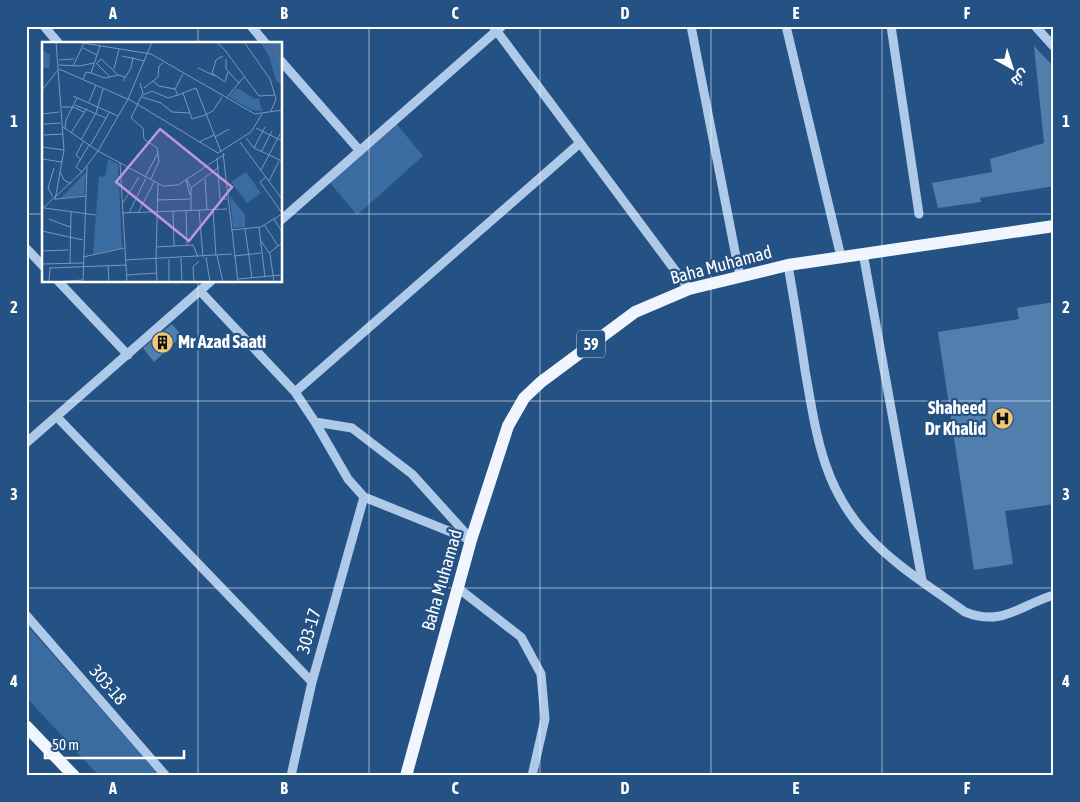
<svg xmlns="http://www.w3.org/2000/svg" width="1080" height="802" font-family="'Asap Condensed',Cairo,sans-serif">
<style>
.green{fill:#3a6ca1}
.building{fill:#527eae}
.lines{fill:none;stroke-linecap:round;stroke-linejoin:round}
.minor{stroke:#afcae8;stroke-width:9}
.major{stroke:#f1f6fe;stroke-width:12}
.grid{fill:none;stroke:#fff;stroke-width:1;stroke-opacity:0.55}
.labels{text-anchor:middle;stroke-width:4.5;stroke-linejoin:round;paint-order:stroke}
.shield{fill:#255284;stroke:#becbda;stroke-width:1}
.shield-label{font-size:16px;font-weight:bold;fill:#fff}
.street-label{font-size:18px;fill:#fff;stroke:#255284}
.poi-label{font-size:18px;font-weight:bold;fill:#fff;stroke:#255284;text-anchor:start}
.inset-river{fill:none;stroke:#4d6d90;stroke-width:2.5}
.inset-road{fill:none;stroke:#7c97b5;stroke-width:1}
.view{fill:#bd96df;fill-opacity:0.15;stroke:#bd96df;stroke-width:2.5}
.inset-edge{fill:none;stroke:#fff;stroke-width:2.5}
.neatline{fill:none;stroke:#fff;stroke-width:2}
.grid-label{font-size:16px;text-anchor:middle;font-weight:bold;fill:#fff}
</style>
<rect width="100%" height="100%" fill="#255284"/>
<!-- green -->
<path class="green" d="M395 122 423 156 357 215 330 183Z
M26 624 160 776H99L26 697Z"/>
<!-- building -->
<path class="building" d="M1034 46 1054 67V186L980 198 981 202 938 208 932 183 992 172 990 159 1044 143Z
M1054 302V504L1005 511 1013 564 974 570 938 332 1019 319 1017 308Z
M172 324 182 336 154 362 143 348Z"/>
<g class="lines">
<!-- minor -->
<path class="minor" d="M44 26 59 44
M251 26 266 44
M493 26 689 289
M691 26 740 277
M786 26 841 257
M891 26 919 214
M1035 26 1054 47
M281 61 360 151
M281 220 502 26
M26 248 44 267
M863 253 922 580
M788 265C794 300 800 335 805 370 816 432 822 486 867 535 894 565 932 588 965 612 1002 627 1020 605 1054 595
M58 281 128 355
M200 291 295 392 315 422 348 479 364 497 471 540
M295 392 580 143
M57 417 312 682
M315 422 352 428 412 474 469 537
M26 443 211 281
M458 588 521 637 541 674 545 719 532 776
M26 615 166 776
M291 776 312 682 364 497"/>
<!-- major -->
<path class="major" d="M26 726 74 776
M406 776 471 540 508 426 524 398 541 382 635 312 689 289 788 265 1054 226"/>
</g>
<!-- grid -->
<path class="grid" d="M198 26V44M369 26V776M540 26V776M711 26V776M882 26V776M26 214H44M281 214H1054M198 281V776M26 401H1054M26 588H1054"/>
<!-- icons -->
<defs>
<symbol id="building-disc" viewBox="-11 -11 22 22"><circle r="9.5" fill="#f1c974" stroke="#255284"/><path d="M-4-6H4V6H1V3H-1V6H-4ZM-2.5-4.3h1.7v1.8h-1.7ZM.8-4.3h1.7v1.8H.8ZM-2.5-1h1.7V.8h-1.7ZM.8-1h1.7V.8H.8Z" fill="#111"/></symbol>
<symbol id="hospital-disc" viewBox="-11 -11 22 22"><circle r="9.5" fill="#f1c974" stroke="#255284"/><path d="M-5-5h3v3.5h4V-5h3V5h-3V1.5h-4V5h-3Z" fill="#111"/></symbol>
</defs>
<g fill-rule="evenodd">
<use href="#building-disc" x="150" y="330" width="25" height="25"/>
<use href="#hospital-disc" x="990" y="406" width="25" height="25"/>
</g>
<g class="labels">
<!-- shield labels -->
<rect class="shield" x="577" y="330.5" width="28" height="27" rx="4"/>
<g class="shield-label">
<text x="591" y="350">59</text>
</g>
<!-- street labels -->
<g class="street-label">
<text transform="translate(721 265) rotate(-15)" y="6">Baha Muhamad</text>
<text transform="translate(442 580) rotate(-74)" y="6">Baha Muhamad</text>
<text transform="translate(309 631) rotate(-74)" y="6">303-17</text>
<text transform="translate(108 685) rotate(49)" y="6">303-18</text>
</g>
<!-- poi labels -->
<g class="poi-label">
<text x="178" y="348">Mr Azad Saati</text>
<text x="986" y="414" text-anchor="end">Shaheed<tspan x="986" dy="21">Dr Khalid</tspan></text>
</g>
</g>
<!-- overview -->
<g transform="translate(42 42)">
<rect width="240" height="240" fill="#255284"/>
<path d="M218 0H240V43L234 39 227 14ZM0 8 8 13 7 27 0 25ZM195 46 213 57 217 56 220 69 210 68 187 55ZM66 117 76 122 80 206 51 212 57 134 63 135ZM44 130 42 153 19 156ZM204 130 219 151 205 161 189 140ZM188 154 203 173V185L191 186Z" fill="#3a6ca1"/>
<path class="inset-river" d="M232 0 240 26"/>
<path class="inset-road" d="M35 0 109 12 213 72 240 68M174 0 182 7 217 54 233 53M202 0 228 37 234 57 229 69M41 6 55 13M80 14 103 19M181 14 174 18 170 31 183 40 186 30M184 17V27L197 41M17 18 32 17M54 21 68 35M55 21 59 17 76 33M17 23 37 24 52 21M31 24 42 1M156 26 173 34M17 27 90 59 176 111 209 90 220 72M72 27 77 7M49 31 63 36 76 33 83 35M41 37 44 30 49 31 58 4M81 39 89 26 91 15M111 39 117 44 133 47 136 53M98 41 101 51 89 76 101 86 102 97 115 106 117 119 109 137M102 46 116 35 117 24 121 21M154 46 179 110M133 47 141 32M0 48 16 28M141 51 150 77 163 73M101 53 110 49 126 56 136 53M136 53 154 46M31 54 76 74M100 55 119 61 130 70 148 71M185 55 202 35M47 60 54 43M33 63 64 76M20 65H31L42 70M0 70V102M1 72 17 70M163 73 171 69 180 55M2 82 18 81M21 85 56 109 121 144 136 143 183 112M214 86 240 99M23 87 24 78 35 56M29 91 45 66M2 93 21 92M173 95 187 87M204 96 212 106 240 119M39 98 54 71 61 47M157 100 172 93M198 100 240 157M48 104 67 71M0 105 22 108M212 106 223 85M56 109 86 57 110 0M219 110 230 89M181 111 196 240M175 116 178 157H185M0 117 20 120M38 117 34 113 41 100M78 121 85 240M219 128 238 92M18 130 22 138 29 142M40 130 34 125 47 103M103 135 116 111M224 135 218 140 240 171M163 137 165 168M144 138 148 153M145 138 149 146V169M227 139 237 119M149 146 177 125M11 155 6 146 12 126M14 157 44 154M13 158 22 108 14 0M116 158 148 157M80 162 97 135M2 166 54 173M0 167 40 130 56 109M157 168 161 215M171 168 174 214M131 169 132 204M144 169 145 203M80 171 185 167M87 171 104 136M96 171 112 140M7 177 28 185M232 177 240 190M223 184 236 204M217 186 223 235M203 187 210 236M189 188 219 185 240 172M0 189 41 198M219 199 228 212 232 240M114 205 151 203 156 215M0 209 26 208M227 211 240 201M175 214 181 240M192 214 219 211M41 215 82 206M164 215 168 240M139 216 140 240M114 217 116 142M114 217 115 240M127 217V240M83 218 190 212M0 222 41 221M28 222 29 170M66 224 67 240M8 226 84 223M84 233 115 231M196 237 240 233M7 240 8 225M12 240 41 238M41 240 45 125M152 240 151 225 157 219"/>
<path class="view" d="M118 87 190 145 147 199 74 140Z"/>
<rect width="240" height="240" class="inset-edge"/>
</g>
<!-- border -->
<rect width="1080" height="802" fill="none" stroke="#255284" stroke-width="55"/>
<!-- north arrow -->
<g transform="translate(1012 68) rotate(141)" stroke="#255284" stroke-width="4" paint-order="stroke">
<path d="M0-4L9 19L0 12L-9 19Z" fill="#ffffff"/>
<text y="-8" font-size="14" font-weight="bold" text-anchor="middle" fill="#ffffff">ش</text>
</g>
<!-- scale -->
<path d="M45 750v8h139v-8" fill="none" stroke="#ffffff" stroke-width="2.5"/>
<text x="52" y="750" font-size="15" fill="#ffffff" stroke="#255284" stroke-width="4" paint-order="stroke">50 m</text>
<rect x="28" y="28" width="1024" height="746" class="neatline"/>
<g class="grid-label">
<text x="113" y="19">A</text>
<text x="284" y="19">B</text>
<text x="455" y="19">C</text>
<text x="625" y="19">D</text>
<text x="796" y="19">E</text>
<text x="967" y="19">F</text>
<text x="14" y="127">1</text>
<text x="1066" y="127">1</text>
<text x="14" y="313">2</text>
<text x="1066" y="313">2</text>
<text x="14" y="500">3</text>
<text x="1066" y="500">3</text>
<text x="14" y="687">4</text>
<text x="1066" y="687">4</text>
<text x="113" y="794">A</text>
<text x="284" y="794">B</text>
<text x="455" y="794">C</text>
<text x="625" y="794">D</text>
<text x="796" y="794">E</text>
<text x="967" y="794">F</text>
</g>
</svg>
